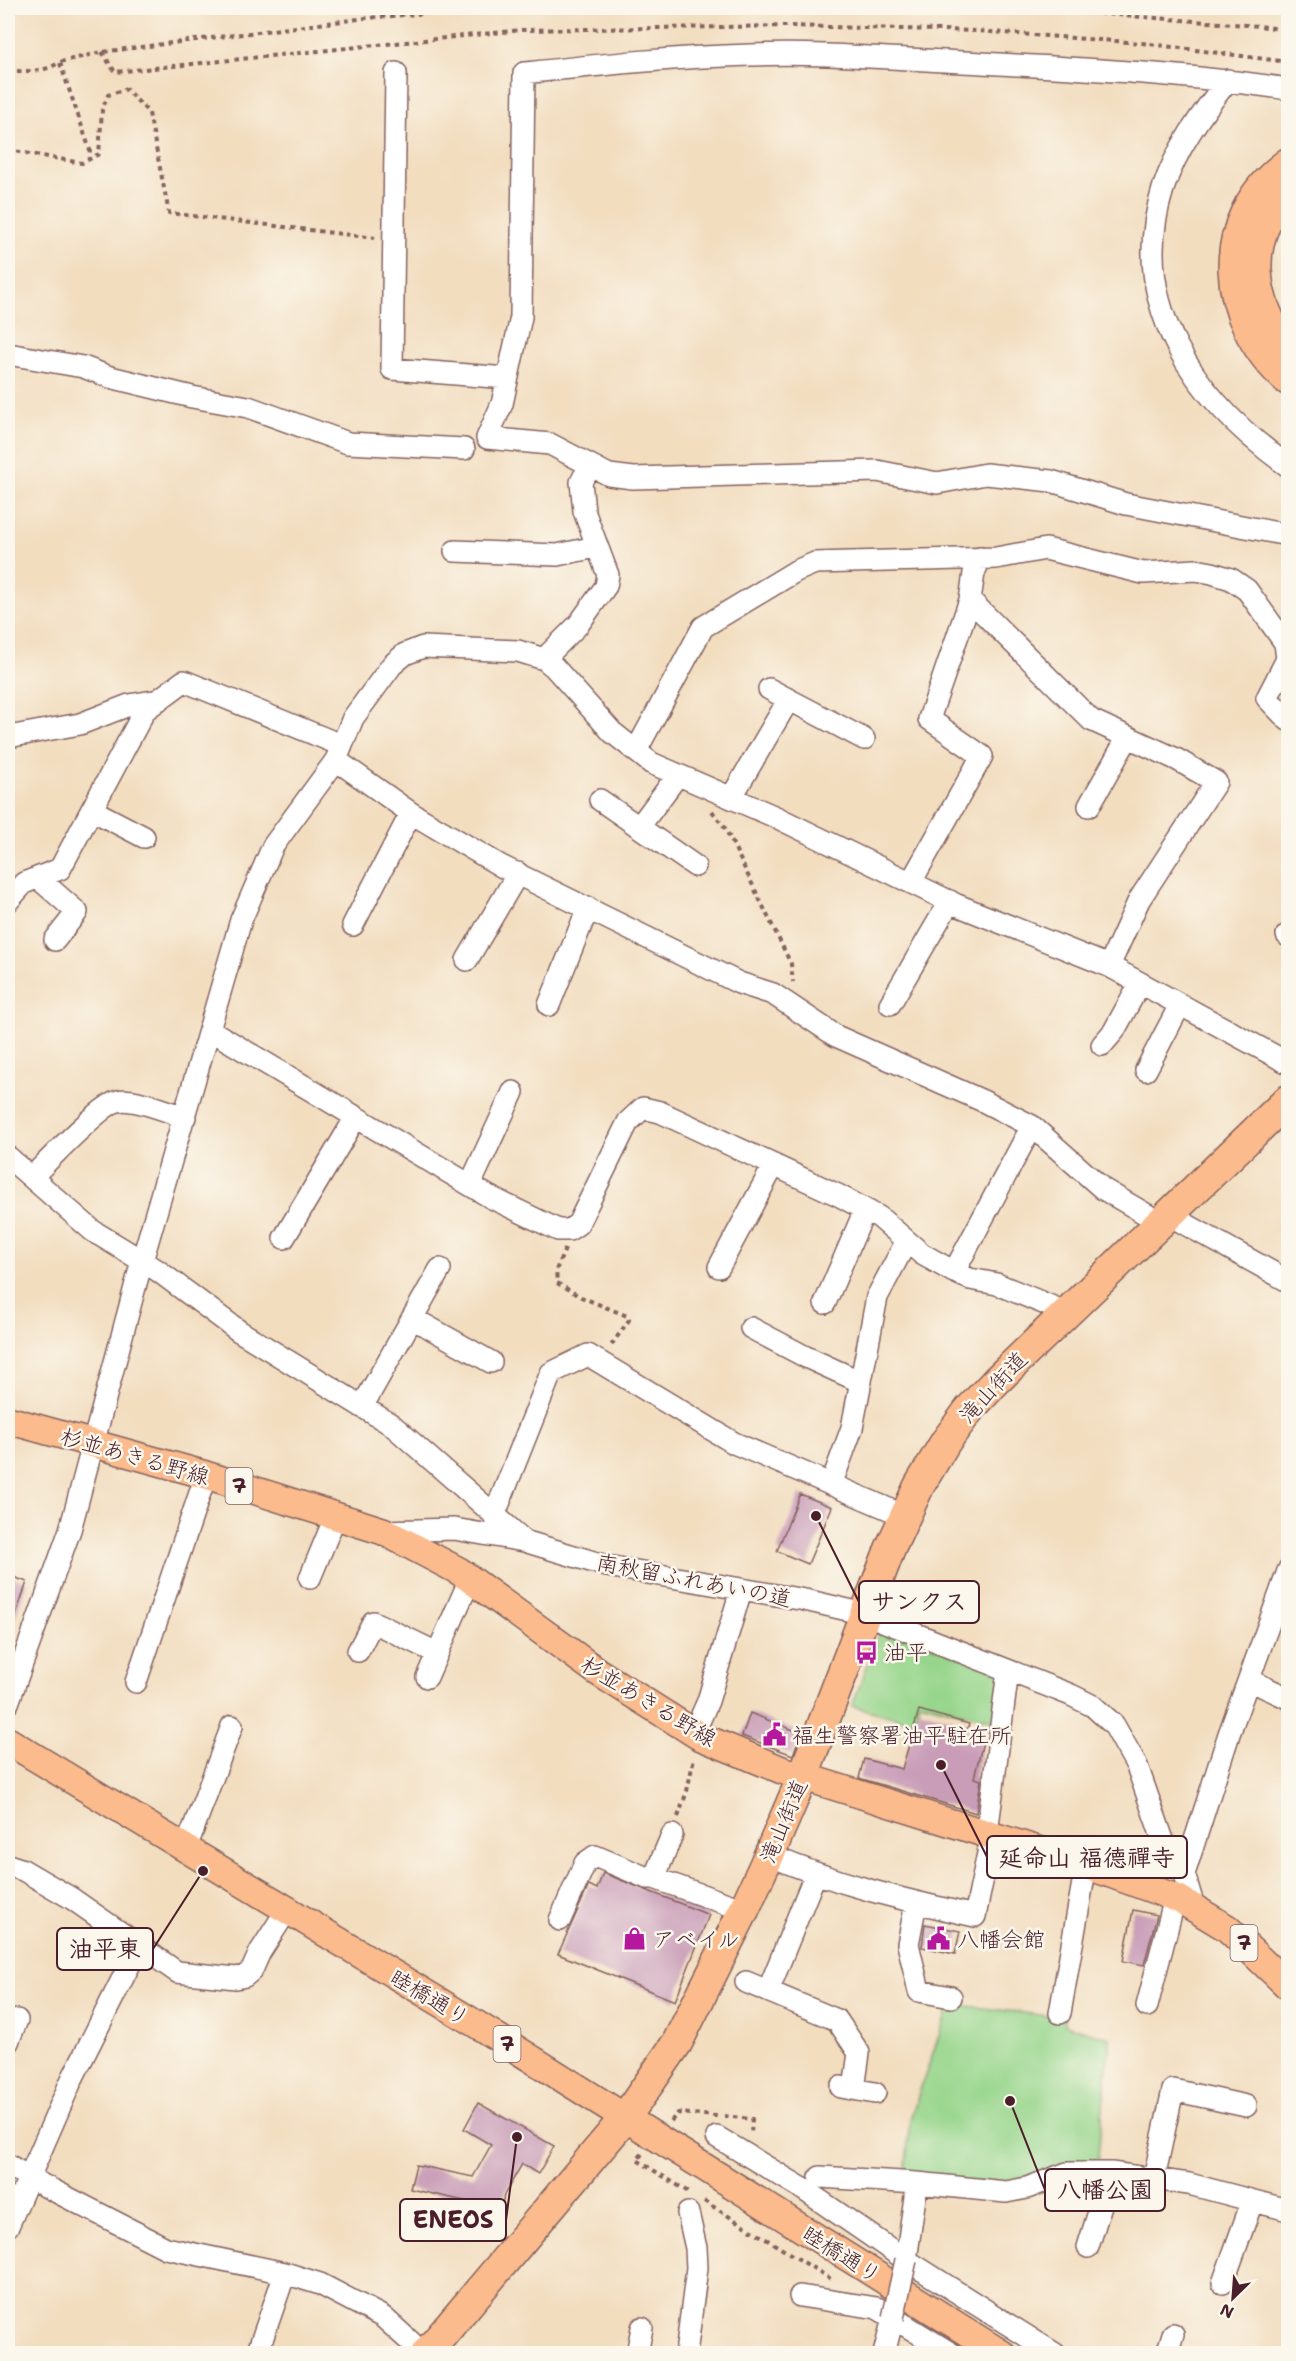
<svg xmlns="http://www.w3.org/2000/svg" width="1296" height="2361" font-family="'Shantell Sans','Klee One',sans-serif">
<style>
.green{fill:#96d58b;stroke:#707a5b;stroke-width:1.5}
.building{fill:#c99db8}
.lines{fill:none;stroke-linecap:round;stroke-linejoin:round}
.minor-casing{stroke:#85625f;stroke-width:24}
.major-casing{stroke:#85625f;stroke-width:30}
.highway-casing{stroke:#85625f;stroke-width:33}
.path{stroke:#85625f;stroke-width:4;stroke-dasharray:4.5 4.5;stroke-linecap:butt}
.minor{stroke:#fff;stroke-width:21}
.major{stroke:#fbbb8c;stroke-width:27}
.highway{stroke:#fbbb8c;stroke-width:30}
.minor-bridge-casing{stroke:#85625f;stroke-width:24;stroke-linecap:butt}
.minor-bridge{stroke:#fff;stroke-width:21}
.labels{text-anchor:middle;stroke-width:5;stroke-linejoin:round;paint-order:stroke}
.shield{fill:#fbf7ec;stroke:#7f6065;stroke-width:1.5}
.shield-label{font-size:21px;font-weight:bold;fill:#4a1f2b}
.street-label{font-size:22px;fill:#4a1f2b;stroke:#fbf7ec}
.poi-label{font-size:22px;fill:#4a1f2b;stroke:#fbf7ec;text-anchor:start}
.leader{fill:none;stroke:#4a1f2b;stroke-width:2}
.callout-dot{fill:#4a1f2b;stroke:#fbf7ec;stroke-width:2}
.callout{fill:#fbf7ec;stroke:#4a1f2b;stroke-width:2}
.callout-label{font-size:24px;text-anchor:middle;font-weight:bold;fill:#4a1f2b}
</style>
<rect width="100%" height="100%" fill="#fbf7ec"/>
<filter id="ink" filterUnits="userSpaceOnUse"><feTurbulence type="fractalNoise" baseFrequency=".0167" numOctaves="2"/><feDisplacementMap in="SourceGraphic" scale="12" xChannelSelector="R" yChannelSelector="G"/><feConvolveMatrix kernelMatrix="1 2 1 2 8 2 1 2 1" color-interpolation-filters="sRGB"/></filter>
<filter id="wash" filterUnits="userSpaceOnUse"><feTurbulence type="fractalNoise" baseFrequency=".008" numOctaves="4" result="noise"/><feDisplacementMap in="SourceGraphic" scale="24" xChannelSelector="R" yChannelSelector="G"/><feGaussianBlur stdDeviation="1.35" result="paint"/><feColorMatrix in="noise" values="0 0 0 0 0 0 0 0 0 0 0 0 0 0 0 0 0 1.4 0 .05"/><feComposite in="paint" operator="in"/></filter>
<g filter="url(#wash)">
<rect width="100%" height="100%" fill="#f2ddbf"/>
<!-- green -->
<path class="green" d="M882 1627 1002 1673 995 1721 920 1702 913 1722 852 1706Z
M950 2004 1065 2018V2025L1110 2038 1097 2166 1061 2167 1003 2184 905 2177 910 2119Z"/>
<g id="blocks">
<!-- building -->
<path class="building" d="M800 1494 832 1507 808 1564 777 1551Z
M8 1575 27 1582 10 1632H8Z
M919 1710 969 1724 965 1736 983 1742 974 1778 981 1780 976 1813 859 1778 864 1759 902 1769Z
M750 1713 801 1733 793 1755 742 1736Z
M603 1873 709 1915 675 2001 558 1954 589 1885 597 1889Z
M1133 1910 1157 1915 1144 1965 1123 1961Z
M925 1924 960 1931 955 1954 922 1947Z
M478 2103 554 2146 538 2174 522 2164 504 2195 501 2209 410 2189 416 2165 473 2177 491 2145 464 2129Z"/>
</g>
</g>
<g filter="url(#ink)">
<use href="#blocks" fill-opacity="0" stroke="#85625f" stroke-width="1.5"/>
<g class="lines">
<defs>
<path id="minor" d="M396 73 392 369 507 378
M1228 80C1202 113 1176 149 1163 189 1126 306 1197 401 1288 466
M1288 89C1181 73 1072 68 963 62 893 59 821 52 750 55 675 57 600 65 524 73L521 317 502 404 487 438 550 444 609 475 633 478 877 471 937 483 986 474 1051 481 1126 504 1288 535
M8 354 83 367 110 377 192 397 248 407 348 443 464 449
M455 551 557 555 596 547
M970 600 1091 720 1176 759 1216 782 1139 900 1109 966
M544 659 578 625 606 586 608 575 584 511 581 482 590 465
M769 689 864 739
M8 737 80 724 129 705 159 700
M636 751 703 627 796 571 815 563 996 558 1046 549 1143 573 1196 570 1212 573 1231 579 1247 590 1285 643 1287 659 1267 698 1288 720
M336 760 411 813 501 866 739 983 773 994 836 1036 983 1101 1032 1126 1103 1189 1161 1223
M731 798 789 699
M600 800 695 866
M1089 806 1128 737
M92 810 144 837
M639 827 677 776
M38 878 77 912 55 940
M911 882 982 756 929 719 970 600 974 573 980 558
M8 901 24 883 60 869 145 710 184 681 341 745
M353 925 411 813
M1287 935 1288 936
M467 960 518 873
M890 1004 950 901
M549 1005 588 908
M210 1030 490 1197 558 1230H569L578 1224 628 1122 643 1108 660 1112 840 1196 879 1217 922 1254 954 1272 970 1279 997 1284 1065 1312
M1102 1045 1114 1031 1140 983
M1146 1070 1180 1005
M8 1157 93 1231 157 1270 239 1331 392 1425 523 1540
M32 1177C46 1163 102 1104 118 1101 134 1097 168 1112 185 1117
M470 1185 513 1092
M1169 1215 1288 1281
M284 1238 356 1117
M719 1267 774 1165
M954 1272 1032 1126
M825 1303 865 1210
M412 1318 491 1362
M751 1328 806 1357 861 1382
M362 1407 440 1269
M831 1485 852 1428 877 1297 906 1242
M494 1516 551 1373 588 1355 734 1443 905 1516
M383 1531 454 1529 524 1541 607 1566 805 1600 865 1614 1071 1695 1093 1706 1114 1725 1137 1766 1169 1857 1184 1874 1194 1907
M310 1578 336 1515
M358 1651 373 1622 437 1653
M427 1677 470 1579
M1249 1680 1288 1698
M136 1682 206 1475
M8 1703 70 1530 142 1261 241 920 273 846 336 760 353 718 392 665 405 654 423 647 518 651 544 659 554 667 612 732 651 763 778 818 957 905 1109 966 1288 1063
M694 1733 708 1701 741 1590
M987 1833 1008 1671
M186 1848 232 1726
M769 1855C836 1884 904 1900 975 1916L992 1834
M8 1865 23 1870 71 1898 177 1972 236 1978 245 1976 252 1970 260 1952 287 1910
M1184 1874 1229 1734 1288 1571
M654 1878 672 1835
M916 1903 908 1944 919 1991 951 1997
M560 1920 585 1863 595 1856 647 1878H654L744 1910
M746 1982 837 2020 859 2053 854 2089
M768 1991 815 1875
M1147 2006 1175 1898
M1060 2013 1086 1865
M8 2042 17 2020
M841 2087 875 2093
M717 2137 800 2187 906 2260 1055 2354
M8 2165 39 2183 166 2248 285 2273 320 2284 383 2317 424 2354
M820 2177 917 2183
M1154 2178 1173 2090 1246 2106
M8 2226 72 2079 139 1946
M1088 2247 1111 2173
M906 2260 917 2183 1006 2192 1027 2188 1067 2173H1111L1189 2184 1288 2210
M1223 2283 1252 2202
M800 2296 877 2308 952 2354
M257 2354 285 2273
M637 2354 642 2328
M686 2354 697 2268 696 2248 688 2213
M884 2354 893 2318
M1167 2354 1173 2334"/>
<path id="major" d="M8 1420 206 1475 383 1531 459 1571 598 1672 699 1736 782 1770 1086 1865 1179 1899 1227 1928 1288 1986
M8 1741 476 2024 1002 2354"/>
<path id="highway" d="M1288 163C1211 219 1220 321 1288 380
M1288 190C1242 238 1250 301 1288 349
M426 2354 625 2118 677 2043 744 1910 769 1855 803 1776 890 1549 919 1486 946 1441 969 1410 997 1380 1288 1100"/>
</defs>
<!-- minor casing -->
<use href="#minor" class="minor-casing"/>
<!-- major casing -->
<use href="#major" class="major-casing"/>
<!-- highway casing -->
<use href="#highway" class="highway-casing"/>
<!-- path -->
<path class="path" d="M1028 8 1259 26 1288 30
M102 52 115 72 522 30 790 26 977 31 1142 43 1288 62
M60 63 90 150 89 158
M8 71C26 71 44 73 60 62L102 52 366 18 494 8
M8 150 82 163 99 154 102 110 108 95 126 89 149 113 169 213 375 238
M712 811 725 828 791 964 793 982
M565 1249 556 1270 557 1283 581 1297 627 1316 629 1320 610 1347
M678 1817 687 1791 694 1758
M724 2116 752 2119 751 2134
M671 2121 678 2113 717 2116
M642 2154 637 2160 690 2193
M704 2201 831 2279"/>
<!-- minor -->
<use href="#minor" class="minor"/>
<!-- major -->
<use href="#major" class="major"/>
<!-- highway -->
<use href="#highway" class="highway"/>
<defs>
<path id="minor-bridge" d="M893 2318 906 2260"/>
</defs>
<!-- minor-bridge casing -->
<use href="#minor-bridge" class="minor-bridge-casing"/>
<!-- minor-bridge -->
<use href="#minor-bridge" class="minor-bridge"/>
</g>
</g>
<!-- icons -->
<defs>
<symbol id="bus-bare" viewBox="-9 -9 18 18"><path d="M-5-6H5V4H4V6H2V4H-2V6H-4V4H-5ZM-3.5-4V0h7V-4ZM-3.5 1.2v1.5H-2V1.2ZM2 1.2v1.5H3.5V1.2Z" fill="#b5179e" stroke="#fbf7ec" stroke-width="2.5" paint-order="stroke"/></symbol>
<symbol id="civic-bare" viewBox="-9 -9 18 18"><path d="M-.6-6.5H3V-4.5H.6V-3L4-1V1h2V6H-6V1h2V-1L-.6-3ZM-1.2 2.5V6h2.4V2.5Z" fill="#b5179e" stroke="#fbf7ec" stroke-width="2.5" paint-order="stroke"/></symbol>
<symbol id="shop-bare" viewBox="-9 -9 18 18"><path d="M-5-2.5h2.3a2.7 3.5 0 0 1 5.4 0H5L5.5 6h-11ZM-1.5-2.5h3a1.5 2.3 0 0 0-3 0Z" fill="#b5179e" stroke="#fbf7ec" stroke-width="2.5" paint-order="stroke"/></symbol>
</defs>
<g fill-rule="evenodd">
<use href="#bus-bare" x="850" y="1636" width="33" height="33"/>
<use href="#civic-bare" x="758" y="1718" width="33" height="33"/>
<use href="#shop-bare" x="618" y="1922" width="33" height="33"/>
<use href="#civic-bare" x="922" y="1922" width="33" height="33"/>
</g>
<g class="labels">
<!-- shield labels -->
<g class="shield">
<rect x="225.5" y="1468" width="27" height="36" rx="4.5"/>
<rect x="1230.5" y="1925" width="27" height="36" rx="4.5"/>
<rect x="493.5" y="2026" width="27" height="36" rx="4.5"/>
</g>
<g class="shield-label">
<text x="239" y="1493">7</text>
<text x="1244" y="1950">7</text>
<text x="507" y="2051">7</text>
</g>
<!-- street labels -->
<g class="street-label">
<text transform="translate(993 1387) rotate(-47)" y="8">滝山街道</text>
<text transform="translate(135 1456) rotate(16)" y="8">杉並あきる野線</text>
<text transform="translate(694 1580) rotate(11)" y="8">南秋留ふれあいの道</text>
<text transform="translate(649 1701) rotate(31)" y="8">杉並あきる野線</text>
<text transform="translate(783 1821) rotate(-67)" y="8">滝山街道</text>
<text transform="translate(430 1997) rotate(31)" y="8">睦橋通り</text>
<text transform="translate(842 2254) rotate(32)" y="8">睦橋通り</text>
</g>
<!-- poi labels -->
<g class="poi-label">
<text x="884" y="1660">油平</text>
<text x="792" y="1743">福生警察署油平駐在所</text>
<text x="653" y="1947">アベイル</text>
<text x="957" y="1947">八幡会館</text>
</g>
</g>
<!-- callouts -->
<path class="leader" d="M816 1516L859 1602M941 1765L987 1857M203 1871L153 1949M1010 2101L1045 2190M517 2137L506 2220"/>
<g class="callout-dot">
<circle cx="816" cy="1516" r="6"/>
<circle cx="941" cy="1765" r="6"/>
<circle cx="203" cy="1871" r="6"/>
<circle cx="1010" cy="2101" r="6"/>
<circle cx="517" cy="2137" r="6"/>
</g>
<g class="callout">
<rect x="859" y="1581" width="120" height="42" rx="6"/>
<rect x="987" y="1836" width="200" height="42" rx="6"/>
<rect x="57" y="1928" width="96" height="42" rx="6"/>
<rect x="1045" y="2169" width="120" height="42" rx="6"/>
<rect x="400" y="2199" width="106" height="42" rx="6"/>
</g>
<g class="callout-label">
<text x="919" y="1610">サンクス</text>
<text x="1087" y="1866">延命山 福德禪寺</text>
<text x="105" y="1957">油平東</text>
<text x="1105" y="2198">八幡公園</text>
<text x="453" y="2228">ENEOS</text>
</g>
<!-- margin -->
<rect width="1296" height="2361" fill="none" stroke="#fbf7ec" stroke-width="30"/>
<!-- north arrow -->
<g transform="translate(1233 2298) rotate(205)" stroke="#fbf7ec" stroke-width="4.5" paint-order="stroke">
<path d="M0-4.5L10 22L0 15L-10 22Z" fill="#4a1f2b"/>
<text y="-9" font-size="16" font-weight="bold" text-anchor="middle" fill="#4a1f2b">N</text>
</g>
</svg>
